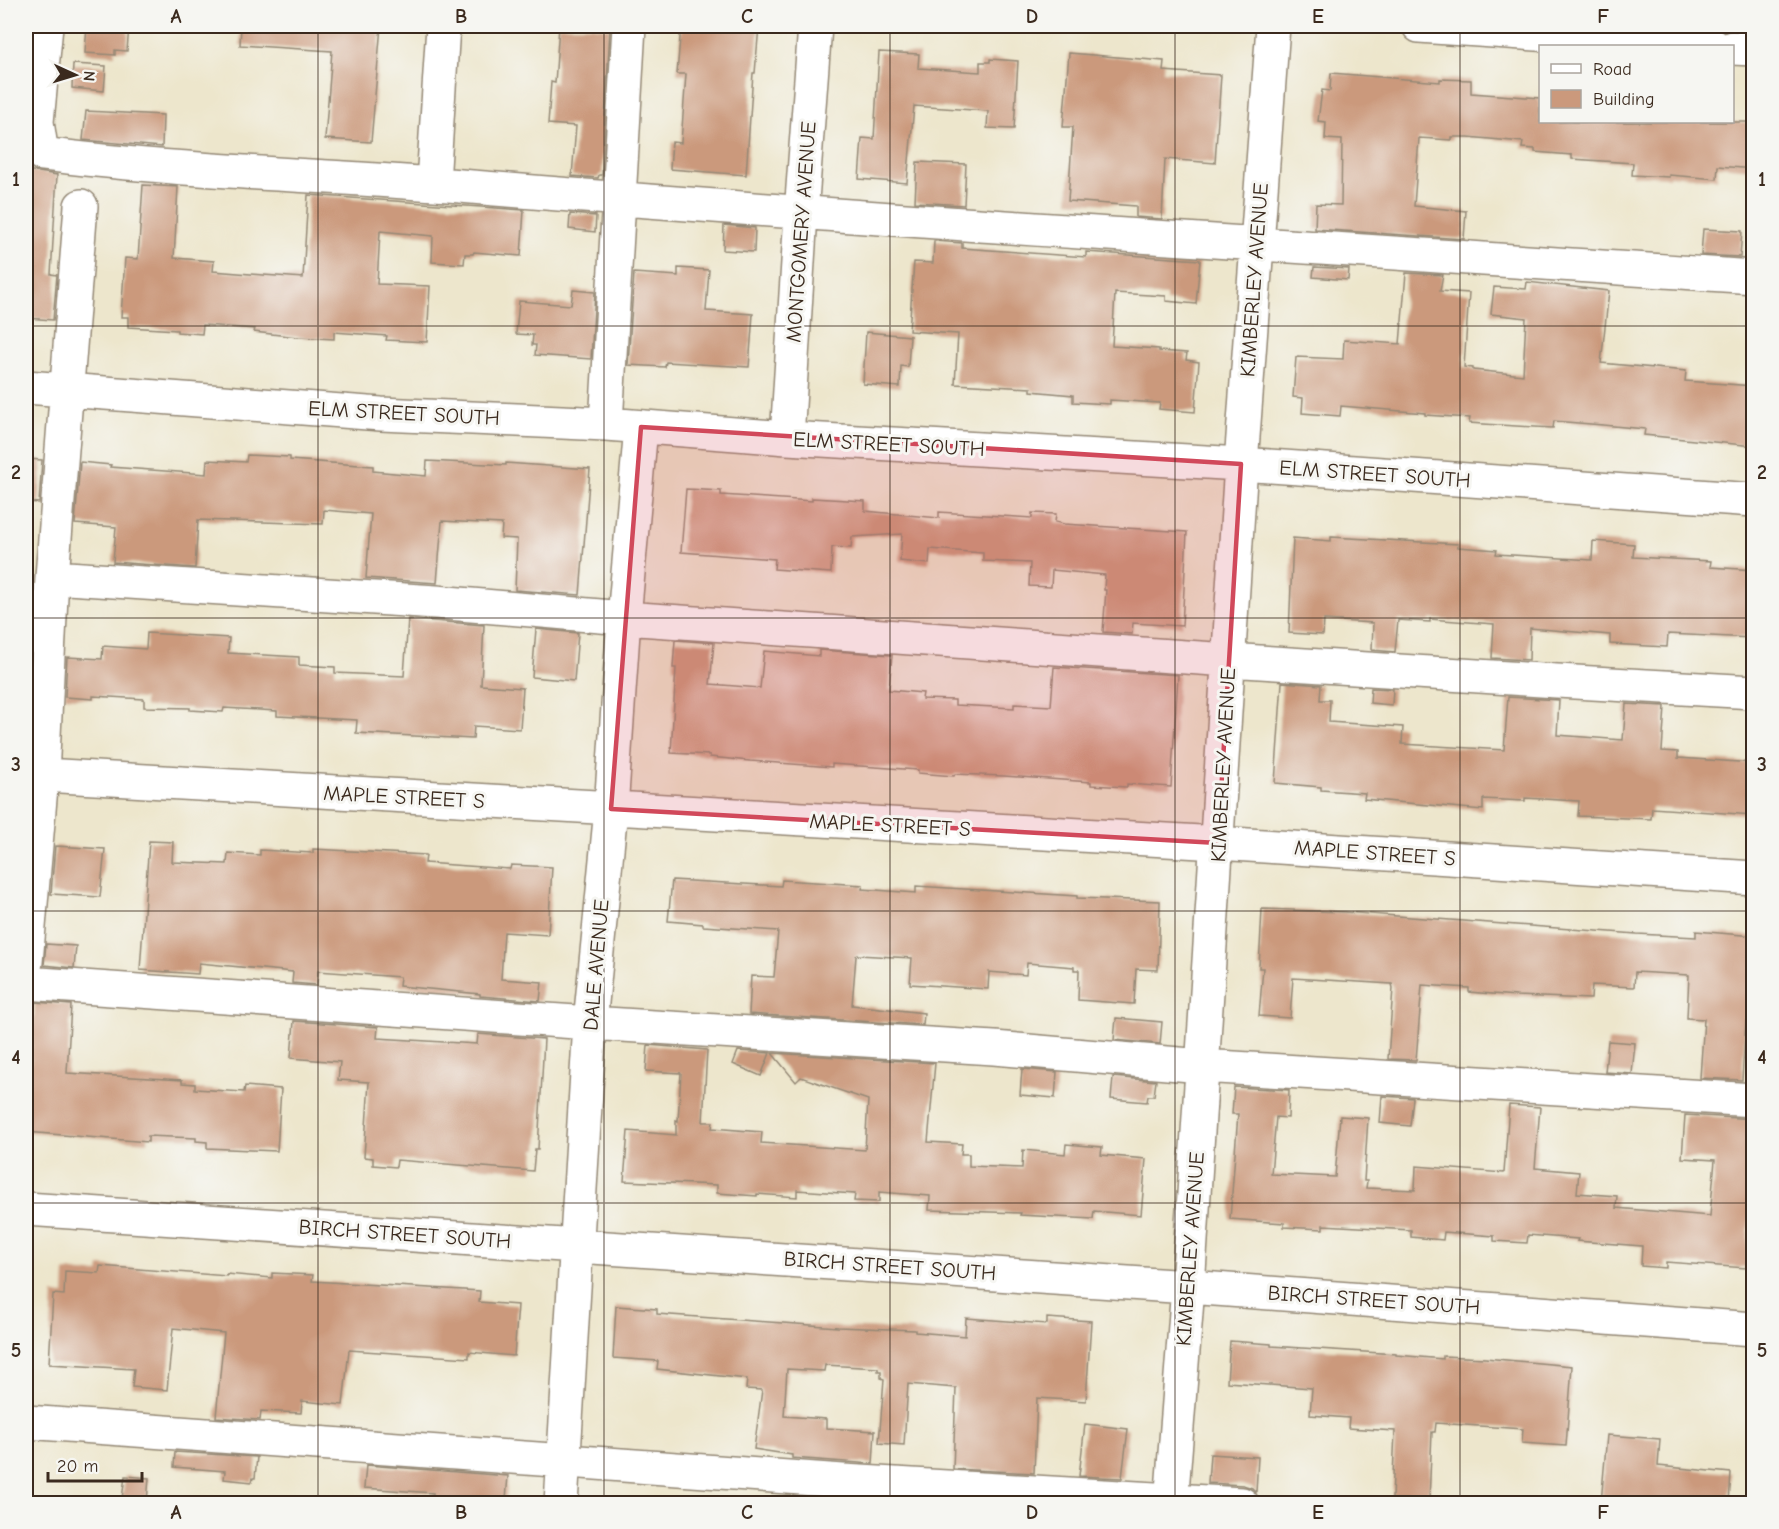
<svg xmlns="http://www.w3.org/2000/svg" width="1779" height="1529" font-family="'Comic Neue',sans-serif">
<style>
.building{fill:#cb997c}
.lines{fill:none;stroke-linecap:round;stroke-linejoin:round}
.minor-casing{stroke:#948875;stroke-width:36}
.minor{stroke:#fff;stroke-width:33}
.marked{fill:#d1495b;fill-opacity:0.2;stroke:#d1495b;stroke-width:4.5;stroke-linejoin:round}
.grid{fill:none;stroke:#3b2a1e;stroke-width:1.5;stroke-opacity:0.55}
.labels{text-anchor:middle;stroke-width:6;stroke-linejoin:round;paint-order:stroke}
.street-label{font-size:21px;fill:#3b2a1e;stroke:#f6f6f2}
.neatline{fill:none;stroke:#3b2a1e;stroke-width:2}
.grid-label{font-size:20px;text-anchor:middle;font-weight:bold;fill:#3b2a1e}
</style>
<rect width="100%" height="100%" fill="#f6f6f2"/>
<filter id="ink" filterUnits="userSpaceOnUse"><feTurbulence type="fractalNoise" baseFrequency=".0167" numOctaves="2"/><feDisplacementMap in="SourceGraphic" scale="12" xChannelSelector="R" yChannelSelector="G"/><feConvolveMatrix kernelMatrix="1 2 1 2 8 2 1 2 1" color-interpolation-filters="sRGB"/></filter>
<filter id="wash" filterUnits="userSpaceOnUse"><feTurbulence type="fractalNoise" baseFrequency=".008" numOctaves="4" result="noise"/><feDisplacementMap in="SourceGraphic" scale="24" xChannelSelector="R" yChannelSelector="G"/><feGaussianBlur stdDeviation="1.35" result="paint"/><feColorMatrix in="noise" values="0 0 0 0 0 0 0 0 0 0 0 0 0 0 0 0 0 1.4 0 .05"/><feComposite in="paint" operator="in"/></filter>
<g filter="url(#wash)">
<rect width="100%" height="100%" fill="#ede6cc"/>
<g id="blocks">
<!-- building -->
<path class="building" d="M87 26H129L127 51 115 50V55L85 53Z
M241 26H381L371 142 325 139 332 51 240 45Z
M559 26H595L594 27 610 28 602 175H599L598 178 572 176 576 126 548 124 551 82 555 83Z
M681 26H759L755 73H753L746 175 670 169 672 142 681 143 686 74H677Z
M879 52 919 54 918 68 980 72V62H990V59L1018 61 1014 129 987 128 988 111 914 106 907 183 859 179 862 138 874 139Z
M1069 53 1164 61 1163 71 1221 75 1215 163 1165 159 1162 219 1136 217V206L1068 201 1073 127H1063Z
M73 64 106 66 104 91 72 88Z
M1331 73 1440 82V79L1471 80V93L1540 98V122H1754V169L1718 166 1717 179 1669 175V177L1632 175 1633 163 1572 159V155L1535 152V149L1522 148 1523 142 1468 137H1452V140L1419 138 1414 206 1466 211 1464 239 1315 229 1316 204 1341 205 1342 140 1325 139 1326 122 1318 121 1322 90 1330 91Z
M86 111 163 115 162 147 83 140Z
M917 162 966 164 964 205 915 202Z
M26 170 57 175 51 274 57 275 53 320 26 318Z
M143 185 178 187 174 258 214 261 213 271 303 278 308 195 524 210 521 256 474 252 473 254H465L464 264 432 262 433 236 380 231 377 284 430 286 427 342 386 340 387 336 334 332V339L298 337 254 332 255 329 203 325 202 334 177 332V330L128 327V317H121L125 258 138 259Z
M570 214 596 216 595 232 569 229Z
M724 225 755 228 754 252 723 250Z
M1703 229 1742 231 1740 257 1701 255Z
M934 241 962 243V248L1086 257V252L1200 260 1196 304 1166 301V296L1115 293 1112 346 1159 349V351L1187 353 1186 360 1199 362 1195 412 1159 409 1160 403 1110 400V404L1073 402V395L1031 391V388L955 384 958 334 909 331 914 262 933 263Z
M1314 267 1349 269 1348 280 1313 277Z
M678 268 709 270 706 311 753 314 749 367 666 362 665 367 628 365 634 273 678 276Z
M1406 273 1443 275 1440 291 1469 293 1464 367 1473 368V370L1523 375 1526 318 1491 314 1494 287 1526 289 1527 282 1609 291 1601 363 1686 371 1685 381 1754 386V446L1644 435 1645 429 1603 425 1554 421 1553 428 1499 425 1469 423 1470 418 1425 415V413L1341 406 1340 416 1302 413 1303 398 1293 397 1296 357 1343 359 1344 340 1400 344Z
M573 290 595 292 591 359 535 355 536 345H532L533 335 516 334 519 301 571 305Z
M866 332 910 336 908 367 901 366 900 387 863 384Z
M247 455 290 457V460L373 466V471L426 476 427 461 506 465V463L590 469 580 595 515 590 517 539 501 538 502 524 442 521 437 583 366 578 371 514 324 510 323 524 198 520 195 568 113 562 116 527 75 524 80 462 111 465 110 467 206 474 207 460 246 462Z
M26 459 42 460 39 503 26 502Z
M686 489 721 491V495L812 501V498L865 501V511L939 518V512L1032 518V513L1056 514 1055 522 1064 524 1187 532 1182 626 1133 623 1132 634 1103 632 1106 590H1104L1105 575 1052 570 1051 587 1029 586 1030 563 983 561V553L930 549 929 564 900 561 902 534 852 537 851 548 832 547 831 573 774 569 775 559 681 552Z
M1331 537 1458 544V547L1497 550 1496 554 1592 560 1593 541 1634 544 1633 557 1711 561 1710 567 1754 570 1752 638 1668 634 1667 647 1610 644V635L1530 628 1529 660 1492 658 1494 624 1430 619V622L1398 620 1395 652 1372 650 1373 623 1324 620 1323 635 1289 633 1293 538 1331 541Z
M408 619 484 625 481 685 523 688 520 729 474 726 473 739 356 733 357 720 277 716V711L224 708 223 712 190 710V708L144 707V699L93 696V699L65 697 67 657 102 659 103 646 146 649 147 633 229 638 228 653 299 657V665L335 667V673L404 676Z
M536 629 578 633 574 681 532 677Z
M675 640 714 643 710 684 760 688 764 651 819 656V650L892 655 889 690 923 693 922 699 955 700V705L1014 708V704L1051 706 1054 667 1178 675 1171 787 1127 784V787L1091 785V782L1004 776 955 774 954 776 918 773V770L832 764V767L750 761 710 757V755L671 753 676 668H673Z
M1282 682 1321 685 1320 700H1330L1329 722 1403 727 1402 744 1504 750 1508 697 1559 700 1557 735 1623 740 1626 704 1665 706 1662 751 1678 752V758L1754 763V815L1652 808 1651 819 1578 816 1579 801 1525 798V801L1483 799V810L1364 799 1365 793 1321 790V787L1275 783Z
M1371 688 1393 689 1392 705 1370 703Z
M149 841 173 842 172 862 227 864 228 853 260 855V850L313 853V849L426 855 425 863 510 869 511 865 552 867 548 935 504 932 501 979 542 982 540 1001 480 996V994L399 986 400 977 318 971 317 985 292 983 293 972 199 963 198 974 140 970Z
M55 846 105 849 100 897 51 894Z
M672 880 781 886 782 880 863 885 862 889 916 893V886L1077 896V898L1160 901 1158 970 1136 969 1134 1004 1078 1000 1079 970H1074V967L1027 963 1026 975 989 972 988 989 910 984 912 958 858 955 856 956 852 1005 924 1013 923 1025 749 1014 751 976 774 977 778 931 703 926V924L668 921Z
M1262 909 1344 912 1637 934 1696 937V931L1754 936V1022L1746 1021 1742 1080 1700 1078 1704 1019 1687 1018 1689 975 1635 972 1634 987 1592 985 1591 999 1516 996 1469 992V988L1422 985 1416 1060 1388 1059 1393 988 1392 984 1293 978 1290 1018 1259 1016 1263 968H1259Z
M46 944 76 946 74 968 44 965Z
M35 1002 71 1005 67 1073 182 1080V1083L195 1084V1089L244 1092 245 1086 281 1089 277 1151 207 1148V1142L196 1141V1138L148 1136V1142L26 1132V1067H30Z
M1116 1018 1162 1022 1160 1044 1114 1040Z
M294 1021 378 1027 377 1038 477 1044 478 1034 544 1039 538 1149H535L533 1171 397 1160 396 1167 373 1165V1158L364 1157 369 1082 338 1080 340 1062 291 1058Z
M1608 1041 1635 1043 1632 1074 1605 1072Z
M648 1045 707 1050 703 1122H713L712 1128 762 1132 761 1143 865 1150 868 1100 801 1077 796 1082 772 1053 935 1063 928 1142 962 1144 961 1154H969V1166L1022 1168 1023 1150 1065 1154 1066 1144 1102 1147 1101 1155 1146 1159 1141 1215 1094 1211 1093 1219 1020 1215 1021 1213 929 1210 930 1196 879 1192V1202L854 1201 855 1194 797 1190V1197L757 1194V1196L717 1193V1185L624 1181 628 1131 676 1135V1120L678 1121 681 1073 646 1071Z
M738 1051 770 1053 761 1076 733 1064Z
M1022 1069 1057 1072 1055 1098 1020 1095Z
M1113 1077 1156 1081 1154 1096H1148L1147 1102 1111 1099Z
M1234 1087 1289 1090 1288 1118 1276 1117 1271 1174 1335 1177 1340 1116 1368 1118 1364 1181H1367L1366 1188 1415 1190 1416 1166 1504 1173 1509 1105 1540 1107 1535 1168 1579 1172 1577 1193 1617 1196 1616 1208 1710 1216 1715 1160 1682 1158 1685 1115 1754 1119V1157L1746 1268 1666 1262V1268L1641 1266 1642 1246 1577 1241 1578 1239 1528 1235 1527 1243 1494 1241V1236L1444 1232 1443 1240 1411 1237V1230L1323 1225V1229L1284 1227V1223L1230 1219 1238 1114H1232Z
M1382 1096 1413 1098 1410 1126 1380 1123Z
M100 1266 227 1276V1274L272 1278V1273L313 1275 312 1281 480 1291 479 1302 518 1305 514 1356 469 1352V1358L349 1350 343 1405 302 1401 301 1413 261 1411 260 1420 216 1417 224 1333 173 1328 167 1390 132 1387 134 1369 49 1364 53 1294 64 1295 65 1271 99 1273Z
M616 1306 657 1309V1314L838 1327 915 1330V1332L965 1336 966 1318 1047 1324V1318L1091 1321 1086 1401 1037 1398 1034 1473 953 1469 956 1388 908 1384 904 1445 879 1443 884 1379 881 1378V1371H878V1368L825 1365 824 1371 787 1369 784 1416 826 1419V1428L875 1431 873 1464 792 1458V1455L754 1449 762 1390 746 1389 747 1379 657 1369 658 1361 613 1358Z
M1230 1341 1271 1344V1346L1396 1354V1355L1443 1359V1356L1485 1358 1572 1366 1566 1446 1522 1443 1523 1429 1436 1423 1435 1432H1432L1429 1500 1392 1499 1395 1431 1348 1428 1349 1418 1310 1415 1312 1388 1227 1382Z
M1085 1424 1128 1429 1122 1478 1079 1476Z
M1607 1435 1660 1439 1658 1466 1731 1473 1729 1503H1601Z
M175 1452 257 1457 255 1478H253L252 1482 224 1479 225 1471 174 1467Z
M1210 1454 1258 1457 1256 1492 1252 1488 1243 1485 1208 1483Z
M366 1465 508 1476 506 1499 490 1498 489 1503H433V1493L364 1488Z
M125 1476 149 1478 147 1502 122 1499Z
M803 1497 855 1500V1503H803Z"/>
</g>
</g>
<g filter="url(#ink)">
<use href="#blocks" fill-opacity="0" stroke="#948875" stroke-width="1.5"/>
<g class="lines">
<defs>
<path id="minor" d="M46 26 37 122 42 154C184 172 329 175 472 187 899 222 1326 248 1754 277
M1419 26 1714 46
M1732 48 1754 49
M433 183 443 26
M26 387 381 414 606 424 787 438 1241 464 1754 500
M606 424 629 26
M787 438 801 214 815 26
M52 577 436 602 624 618 1229 660 1557 681 1754 692
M26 774 1218 843 1754 878
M26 962 42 775 52 577 81 206
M26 983 590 1023 994 1048 1202 1066 1754 1100
M26 1209 1188 1287 1754 1329
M26 1422 843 1481 1242 1504
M561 1504 590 1023 611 809 624 618 641 427
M1171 1504 1188 1287 1241 464 1273 26"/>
</defs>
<!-- minor casing -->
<use href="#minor" class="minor-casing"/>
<!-- minor -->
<use href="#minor" class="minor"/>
</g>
</g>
<!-- marked area -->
<path class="marked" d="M641 427 1241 464 1218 843 611 809Z"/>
<!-- grid -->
<path class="grid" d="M318 26V1504M604 26V1504M890 26V1504M1175 26V1504M1460 26V1504M26 326H1754M26 618H1754M26 911H1754M26 1203H1754"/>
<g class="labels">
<!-- street labels -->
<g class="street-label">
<text transform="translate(801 232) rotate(-86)" y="7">MONTGOMERY AVENUE</text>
<text transform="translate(1254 280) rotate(-86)" y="7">KIMBERLEY AVENUE</text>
<text transform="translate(404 413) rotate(3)" y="7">ELM STREET SOUTH</text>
<text transform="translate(889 444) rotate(3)" y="7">ELM STREET SOUTH</text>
<text transform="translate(1375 474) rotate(4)" y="7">ELM STREET SOUTH</text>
<text transform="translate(1223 765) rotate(-87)" y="7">KIMBERLEY AVENUE</text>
<text transform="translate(404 797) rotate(3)" y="7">MAPLE STREET S</text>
<text transform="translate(890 825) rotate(3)" y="7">MAPLE STREET S</text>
<text transform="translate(1375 853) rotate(4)" y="7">MAPLE STREET S</text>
<text transform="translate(596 965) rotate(-85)" y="7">DALE AVENUE</text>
<text transform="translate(405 1234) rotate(4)" y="7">BIRCH STREET SOUTH</text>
<text transform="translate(1190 1249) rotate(-86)" y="7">KIMBERLEY AVENUE</text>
<text transform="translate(890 1266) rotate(4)" y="7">BIRCH STREET SOUTH</text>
<text transform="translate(1374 1300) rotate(4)" y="7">BIRCH STREET SOUTH</text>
</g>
</g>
<!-- margin -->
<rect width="1779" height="1529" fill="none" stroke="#f6f6f2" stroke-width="66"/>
<!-- legend -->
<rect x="1539" y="45" width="195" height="78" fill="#f6f6f2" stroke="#aba49d" stroke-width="1.5"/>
<rect x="1551" y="64" width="30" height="9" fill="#ffffff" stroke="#aba49d" stroke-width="1.5"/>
<text x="1593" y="75" font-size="18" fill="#3b2a1e">Road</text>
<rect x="1551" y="90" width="30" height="18" fill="#cb997c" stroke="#aba49d" stroke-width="1.5"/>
<text x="1593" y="105" font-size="18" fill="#3b2a1e">Building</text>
<!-- north arrow -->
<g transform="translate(75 75) rotate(94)" stroke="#f6f6f2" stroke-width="4.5" paint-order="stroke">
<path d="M0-4.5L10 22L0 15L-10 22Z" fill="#3b2a1e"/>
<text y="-9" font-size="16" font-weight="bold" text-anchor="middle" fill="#3b2a1e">N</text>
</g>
<!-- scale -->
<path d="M48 1472v9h94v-9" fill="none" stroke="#3b2a1e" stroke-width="3"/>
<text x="57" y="1472" font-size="18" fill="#3b2a1e" stroke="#f6f6f2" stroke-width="4.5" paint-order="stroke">20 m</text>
<rect x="33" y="33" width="1713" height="1463" class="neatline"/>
<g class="grid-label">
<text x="176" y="23">A</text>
<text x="461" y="23">B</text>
<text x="747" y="23">C</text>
<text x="1032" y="23">D</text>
<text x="1318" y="23">E</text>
<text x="1603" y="23">F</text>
<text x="16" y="186">1</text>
<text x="1762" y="186">1</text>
<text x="16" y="479">2</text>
<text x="1762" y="479">2</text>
<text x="16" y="771">3</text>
<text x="1762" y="771">3</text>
<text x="16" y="1064">4</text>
<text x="1762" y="1064">4</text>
<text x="16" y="1357">5</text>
<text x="1762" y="1357">5</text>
<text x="176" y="1519">A</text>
<text x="461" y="1519">B</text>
<text x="747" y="1519">C</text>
<text x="1032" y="1519">D</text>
<text x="1318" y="1519">E</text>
<text x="1603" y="1519">F</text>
</g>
</svg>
